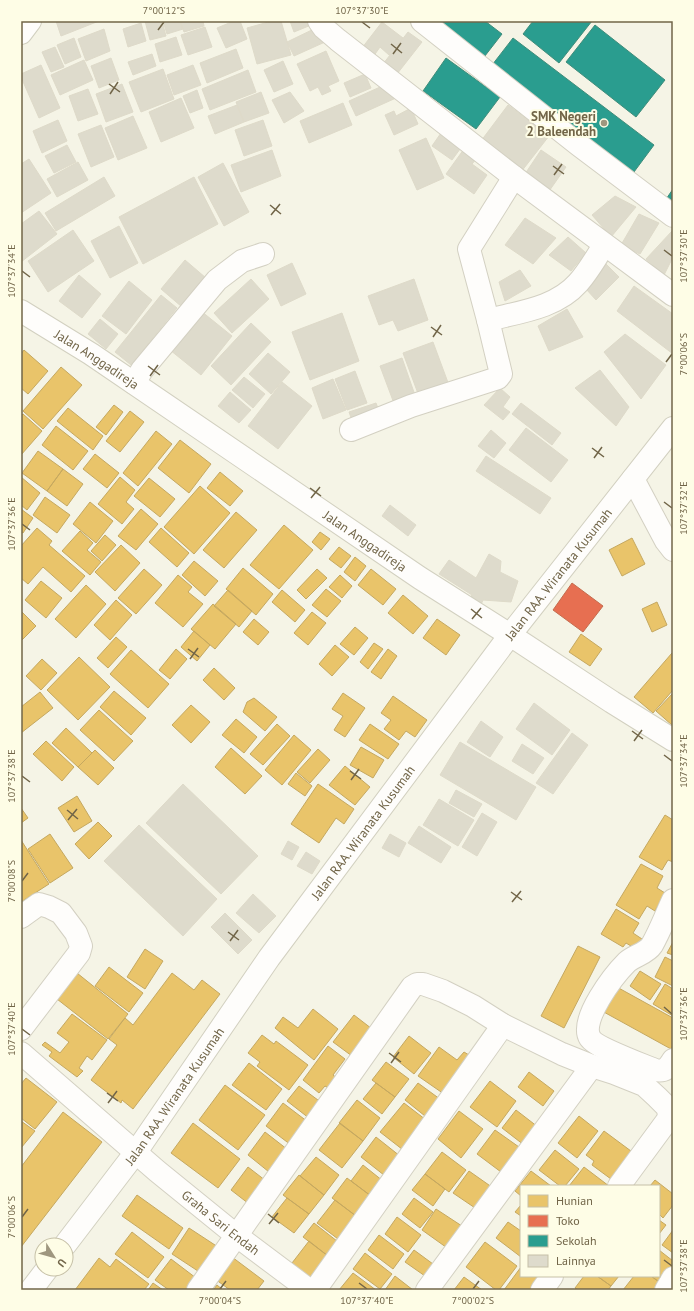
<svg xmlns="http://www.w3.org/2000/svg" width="694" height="1311" font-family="'PT Sans',sans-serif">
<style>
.homes{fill:#e9c46a;stroke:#c5a860}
.shops{fill:#e76f51;stroke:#c46c4e}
.schools{fill:#2a9d8f;stroke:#3f8c7a}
.building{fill:#dedbcc;stroke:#dedac9}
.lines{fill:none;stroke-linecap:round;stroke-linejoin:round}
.street-casing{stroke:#d3d0c2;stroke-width:24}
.secondary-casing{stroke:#d2d0c0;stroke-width:24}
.street{stroke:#fefdfb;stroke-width:22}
.secondary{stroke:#fefdfb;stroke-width:22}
.ticks{fill:none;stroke:#716548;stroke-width:1.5}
.poi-dot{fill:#9f977f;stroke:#fefde6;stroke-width:1.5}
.labels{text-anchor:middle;stroke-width:4;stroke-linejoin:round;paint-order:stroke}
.poi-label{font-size:13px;font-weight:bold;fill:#716548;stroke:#fefde6;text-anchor:end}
.street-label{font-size:13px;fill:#716548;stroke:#fefde6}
.neatline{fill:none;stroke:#716548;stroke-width:1.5}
.ticks-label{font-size:10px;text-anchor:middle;fill:#716548}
</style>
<rect width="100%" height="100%" fill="#f5f4e6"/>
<!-- homes -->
<path class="homes" d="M24 350 48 371 28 394 21 388V354Z
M61 367 82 385 43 429 23 411Z
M114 405 123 412 106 435 96 427Z
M68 408 103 436 93 450 57 421Z
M130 411 144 422 120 452 106 441Z
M23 414 42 431 21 455V416Z
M56 426 88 451 73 470 42 445Z
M156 431 172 444 138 486 123 473Z
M180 440 211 464 189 493 158 468Z
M38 451 63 469 47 491 22 473Z
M95 454 119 473 107 488 83 469Z
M63 469 83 484 67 506 47 491Z
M220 472 243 491 230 506 207 488Z
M21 477 40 493 27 510 21 505Z
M120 477 135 490 126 502 134 509 122 524 98 504Z
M149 478 175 499 160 517 134 496Z
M200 486 230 513 194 554 164 527Z
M45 497 70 515 57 533 33 515Z
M90 502 113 521 96 543 73 524Z
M21 509 33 518 23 533 21 532Z
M141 509 158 524 136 550 118 536Z
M236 512 257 530 224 568 203 550Z
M284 525 313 550 279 589 250 565Z
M37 528 52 541 49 545 85 576 71 592 43 567 28 584 21 578V546Z
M161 528 189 553 177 567 149 542Z
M80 531 93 543 87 550 101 562 90 575 62 551Z
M320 532 330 539 321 550 312 542Z
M105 535 116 545 102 561 91 551Z
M632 538 645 564 622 576 609 550Z
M121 545 140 563 115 591 95 572Z
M339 547 351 556 341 568 329 559Z
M355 557 366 566 355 581 344 572Z
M194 561 218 581 205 596 182 575Z
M243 568 273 594 256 615 226 589Z
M144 569 162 585 136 614 118 598Z
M317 569 327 578 306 599 297 590Z
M371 569 396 589 383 605 358 585Z
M178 575 192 587 188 592 203 604 183 627 155 603Z
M340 575 352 586 342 598 329 587Z
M41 581 62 598 46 618 25 600Z
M86 585 106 604 76 638 55 619Z
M326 589 341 601 327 617 312 605Z
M228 590 252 611 239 627 214 606Z
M282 590 305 610 295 622 272 602Z
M403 595 428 616 413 634 388 613Z
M116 600 132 615 110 640 94 625Z
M657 602 667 625 652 632 642 609Z
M213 604 236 624 215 649 191 629Z
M21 611 36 626 21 641Z
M312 612 326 623 308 645 294 633Z
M254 619 269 632 258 645 243 632Z
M437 619 460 635 446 655 423 638Z
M355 627 368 638 354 655 340 644Z
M194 631 210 645 197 661 181 647Z
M581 634 602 649 590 666 569 652Z
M116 637 127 647 108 668 97 658Z
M374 643 383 649 368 669 360 662Z
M335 645 349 657 332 676 319 664Z
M176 649 187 659 170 679 159 670Z
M388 649 397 656 381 679 371 672Z
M131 650 169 684 148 708 110 674Z
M672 653 673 654V690L653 713 634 697Z
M79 657 110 687 78 720 47 690Z
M42 659 57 673 41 690 26 676Z
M214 668 235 688 224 700 203 680Z
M114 691 146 718 131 735 100 707Z
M40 692 53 708 21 733V707Z
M343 693 365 708 345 737 334 730 343 716 332 709Z
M673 693V726L656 711Z
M393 696 427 720 415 737 406 731 399 740 384 729 391 720 381 713Z
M254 698 277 717 265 731 243 712 247 702Z
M191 705 210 722 191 743 172 725Z
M99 710 133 741 114 761 80 730Z
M236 719 257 737 244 753 222 735Z
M277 724 290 736 263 765 250 754Z
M370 724 399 744 388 759 359 740Z
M66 728 92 753 78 767 52 743Z
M294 735 311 750 282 785 265 770Z
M46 741 74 767 62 781 33 754Z
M361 747 384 760 373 778 350 765Z
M231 748 262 776 245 794 215 767Z
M318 749 330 760 310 783 297 772Z
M95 750 114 768 98 785 78 767Z
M345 766 370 787 355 805 329 785Z
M296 773 312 786 305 796 288 784Z
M318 784 354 809 344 824 336 818 319 843 291 824Z
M77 796 92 821 74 832 58 808Z
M21 808 28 818 21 823Z
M665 815 673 820V862L668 860 662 870 639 857Z
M98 822 112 836 89 859 75 844Z
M50 834 73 868 50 883 28 849Z
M21 840 49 884 21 902Z
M641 864 663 876 657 888 665 893 655 911 647 906 639 919 616 905Z
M616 909 639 923 633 933 642 939 636 949 626 943 623 947 601 934Z
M673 942V955L667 953Z
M578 946 600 957 564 1028 541 1016Z
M145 949 163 961 145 989 127 977Z
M665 957 673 961V986L655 977Z
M109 967 143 993 129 1012 95 986Z
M640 971 661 984 650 1000 630 986Z
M77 973 128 1014 108 1039 57 999Z
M172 973 194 990 202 980 220 994 133 1109 122 1100 121 1103 91 1080 117 1045 109 1039 125 1018 133 1025Z
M665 984 673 989V1016L653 1004Z
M615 986 673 1018V1045L671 1049 602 1011Z
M313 1009 338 1029 314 1060 275 1028 283 1017 298 1028Z
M72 1014 107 1040 92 1060 87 1056 79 1068 83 1071 77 1077 49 1056 52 1052 42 1045 45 1042 60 1053 69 1042 57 1033Z
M354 1015 376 1032 356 1059 333 1042Z
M262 1035 274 1044 276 1041 308 1065 289 1090 257 1066 260 1062 248 1053Z
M409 1036 431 1053 414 1074 393 1057Z
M328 1046 345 1059 333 1075 338 1079 330 1089 325 1086 319 1093 303 1080Z
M439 1047 457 1060 464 1052 474 1058 444 1094 418 1076Z
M386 1062 409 1079 395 1097 372 1080Z
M249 1063 282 1089 266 1110 232 1085Z
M529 1072 554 1091 543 1106 518 1087Z
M26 1078 57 1102 35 1129 21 1118V1084Z
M490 1081 516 1101 497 1127 470 1107Z
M376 1083 395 1097 382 1114 363 1099Z
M418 1083 444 1102 430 1120 405 1100Z
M225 1085 265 1115 238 1150 199 1120Z
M299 1086 326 1106 314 1122 287 1101Z
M357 1100 380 1118 363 1141 339 1123Z
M283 1103 308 1122 291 1145 266 1126Z
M404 1103 430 1123 407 1153 380 1132Z
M516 1110 538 1127 524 1145 502 1128Z
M459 1111 483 1129 461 1158 438 1139Z
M63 1112 102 1142 21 1247V1167Z
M579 1116 598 1131 577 1158 558 1143Z
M21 1121 35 1131 21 1148Z
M193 1123 240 1159 218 1188 171 1153Z
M340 1123 363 1141 342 1168 319 1150Z
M495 1130 519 1147 501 1172 477 1154Z
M604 1131 635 1154 615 1182 592 1165 594 1161 586 1155Z
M265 1132 292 1153 274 1176 248 1155Z
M376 1137 405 1160 389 1179 361 1157Z
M555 1150 579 1169 565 1186H560L539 1170Z
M442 1152 466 1170 449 1192 425 1174Z
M316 1157 339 1175 324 1195 300 1176Z
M363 1165 383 1181 371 1196 351 1181Z
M248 1167 270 1184 253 1207 231 1190Z
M584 1167 609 1186H569Z
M469 1171 496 1190 481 1212 453 1193Z
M531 1171 551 1186H521V1196L515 1191Z
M425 1174 445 1189 433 1206 412 1190Z
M299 1175 324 1195 309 1214 283 1195Z
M347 1178 371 1196 356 1216 332 1198Z
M655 1180 673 1194V1205L663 1218 659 1214V1186H650Z
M137 1195 183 1228 169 1249 122 1216Z
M287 1198 309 1214 294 1233 272 1217Z
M414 1198 433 1212 420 1228 402 1214Z
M335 1200 356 1216 338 1239 317 1223Z
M521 1205V1216L515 1212Z
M436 1209 465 1228 450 1250 422 1230Z
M397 1217 421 1235 408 1252 385 1234Z
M659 1220 666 1225 659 1234Z
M508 1222 521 1231V1257L496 1238Z
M314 1223 342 1245 328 1256 303 1237Z
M189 1228 218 1247 201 1273 172 1254Z
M673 1230V1253L662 1245Z
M132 1232 164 1257 148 1278 115 1254Z
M379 1235 404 1254 393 1269 368 1250Z
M309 1241 328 1256 310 1278 292 1263Z
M485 1242 517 1266 499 1290H496L466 1267Z
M414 1250 433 1264 425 1276 405 1262Z
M659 1250 673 1261V1272L663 1285 651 1276H659Z
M365 1253 392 1274 380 1289 353 1269Z
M232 1257 264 1281 257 1290H230L215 1279Z
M99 1258 110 1267 116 1259 149 1284 144 1290H75Z
M171 1259 200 1281 193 1290H169L155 1280Z
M521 1267V1276H536L542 1281 535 1290H504Z
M353 1273 376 1290H339Z
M395 1276 413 1290H385Z
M584 1276H597L611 1286 608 1290H578L575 1288Z
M597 1276H619L611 1286Z
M634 1276H651L662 1284 657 1290H623Z
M464 1277 482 1290H454Z
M153 1283 163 1290H148Z
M217 1285 223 1290H213Z"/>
<!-- shops -->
<path class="shops" d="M572 583 603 606 583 632 553 610Z"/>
<!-- schools -->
<path class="schools" d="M428 21H485L502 34 481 61Z
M533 21H592L559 63 523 34Z
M595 25 665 80 636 117 566 62Z
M513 38 654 145 631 176 489 69Z
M446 58 500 97 476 129 423 91Z
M673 189V213L662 205Z"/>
<!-- building -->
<path class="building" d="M56 21H99L61 36Z
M145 21H162L166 36 150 40Z
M163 21H180L183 29 167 34Z
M180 21H203L204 26 184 32Z
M234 21H240L247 39 226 48 217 28Z
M272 21H281L291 55 257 64 247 28Z
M290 21H315L316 23 294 32Z
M382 22 403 38 389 55 380 47 373 57 362 48Z
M141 23 146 41 128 47 123 29Z
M205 27 212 47 188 55 181 35Z
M318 27 325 42 294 56 287 42Z
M104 29 110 51 86 61 78 39Z
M408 32 422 42 397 74 383 64Z
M176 37 182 55 160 62 155 44Z
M74 38 81 57 65 64 57 45Z
M55 47 64 67 51 72 42 52Z
M236 49 243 68 207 83 200 63Z
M326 51 339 81 328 86 331 91 322 95 318 87 310 91 297 64Z
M152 54 156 66 133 75 128 62Z
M111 58 119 80 99 88 91 66Z
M84 60 93 80 60 95 51 75Z
M283 61 293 84 274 92 264 70Z
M41 65 60 108 39 118 21 77V74Z
M193 65 201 85 174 95 167 75Z
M163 69 174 99 141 112 129 82Z
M248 70 256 92 210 110 202 89Z
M365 74 371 88 350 97 344 83Z
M389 83 396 98 356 116 349 101Z
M122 84 133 112 106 122 96 94Z
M88 89 98 114 78 121 69 96Z
M197 90 203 108 190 113 183 96Z
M261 92 269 113 244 122 236 102Z
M290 92 304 111 284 123 272 100Z
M181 98 194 128 161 142 149 112Z
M343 103 352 125 309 143 300 121Z
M237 105 244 122 215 134 208 116Z
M508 105 549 136 521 172 481 141Z
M411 108 418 124 394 135 385 115 394 111 396 116Z
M133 116 147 148 118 160 105 128Z
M58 120 67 141 42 153 33 131Z
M263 120 272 146 244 156 235 130Z
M101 125 114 157 91 167 78 134Z
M443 130 463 145 452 160 432 146Z
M426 138 444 178 417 190 399 150Z
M67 145 76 162 54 173 45 156Z
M464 149 477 158 472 164 487 175 474 194 446 174Z
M272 150 281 176 241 192 231 165Z
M541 150 566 167 547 194 523 177Z
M29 159 51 193 21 213V164Z
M78 162 88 180 57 197 47 179Z
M223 163 249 212 224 226 198 177Z
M104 177 115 196 56 231 45 213Z
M194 177 218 224 143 264 119 217Z
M615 196 636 207 611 237 592 215Z
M39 211 57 234 21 262V224Z
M639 214 659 223 640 254 621 245Z
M525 218 556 238 533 264 505 245Z
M119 226 138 263 110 278 91 241Z
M73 230 94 261 48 292 28 261Z
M672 231 673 257 664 275 646 259Z
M568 237 586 253 571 271 549 255Z
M185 260 206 278 182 307 161 289Z
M292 263 306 294 281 306 267 275Z
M606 264 619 277 596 300 586 289Z
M520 270 531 286 505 301 499 282Z
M79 275 101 294 82 318 59 301Z
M251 279 269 299 232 333 214 313Z
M414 279 428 320 398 331 393 320 379 325 368 296Z
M129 281 152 300 126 334 102 316Z
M634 286 673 314V354L617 311Z
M161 295 177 308 131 365 115 352Z
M567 309 583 337 549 351 538 326Z
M201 311 232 336 201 375 170 350Z
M342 313 359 361 310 380 292 332Z
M100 319 118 334 106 349 88 334Z
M251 323 271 342 231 385 211 366Z
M625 334 666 365 641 399 604 352Z
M433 342 450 388 420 399 403 353Z
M268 353 290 372 271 394 249 374Z
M402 358 416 398 395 406 380 366Z
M600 370 629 407 616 426 575 388Z
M355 371 367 403 347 410 335 379Z
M244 377 265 394 253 408 232 390Z
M333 379 346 410 323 419 312 388Z
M282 382 312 406 278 449 248 426Z
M500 388 510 397 503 407 510 412 503 420 484 405Z
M230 392 251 410 239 423 218 406Z
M376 403 381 416 354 426 349 412Z
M521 403 561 433 552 445 512 414Z
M526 428 568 460 551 482 509 450Z
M491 430 506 443 494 458 478 446Z
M486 456 551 498 540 514 476 471Z
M390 505 416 525 408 536 382 516Z
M489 554 501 561 500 572 518 581 511 602 483 600 480 607 467 602 472 595 439 574 449 560 476 578Z
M534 703 570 730 552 755 516 729Z
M481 721 503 737 490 757 467 742Z
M572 733 588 745 553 794 536 783Z
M460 742 536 787 516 820 440 775Z
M522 744 544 758 533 774 512 761Z
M183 784 258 856 221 894 146 823Z
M456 790 482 804 474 817 449 803Z
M439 799 474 820 458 846 423 825Z
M482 813 497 822 477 856 462 847Z
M139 825 217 899 183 936 104 861Z
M419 826 451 847 441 863 408 843Z
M390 834 406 843 399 857 382 848Z
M288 841 299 847 292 860 281 854Z
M306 852 320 861 312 874 297 866Z
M253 894 276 916 259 933 236 913Z
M225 913 252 940 238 954 211 927Z"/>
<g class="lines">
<defs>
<g id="street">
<path d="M319 21 324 28 338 40 514 177 673 295"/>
<path d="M422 21 579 145 673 216"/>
<path d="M488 320C519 312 556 308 578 283 588 272 596 258 604 245"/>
<path d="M134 383 142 370 217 280 242 261 263 254"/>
<path d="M351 430 411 406 498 378 501 374 488 320 469 249 514 177"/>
<path d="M633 479 666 541 673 550"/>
<path d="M673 900C666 915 660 931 652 945 646 954 635 955 627 962 614 975 579 1020 590 1038 595 1047 643 1065 655 1070 665 1072 668 1068 673 1060"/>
<path d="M21 917 39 904 49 907 61 913 76 933 81 946 79 953 21 1029"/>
<path id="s1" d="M21 1053 157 1171 237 1236 309 1290"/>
<path d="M198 1290 412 987 417 984H423L443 991 473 1006 503 1025 562 1054 592 1066 614 1073 644 1085 657 1097 668 1108 669 1118 619 1186"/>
<path d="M315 1290 503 1025"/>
<path d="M427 1290 592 1066"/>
<path d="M542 1290 552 1276"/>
<path d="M666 1290 673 1278"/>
</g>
<g id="secondary">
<path d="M21 33 30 21"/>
<path id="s2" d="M21 311 91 354 420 578 510 635 612 702 673 740"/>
<path id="s3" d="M65 1245 136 1152 269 958 510 635 673 428"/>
<path d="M31 1290 47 1269"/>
</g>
</defs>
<!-- street casing -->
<use href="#street" class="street-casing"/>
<!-- secondary casing -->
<use href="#secondary" class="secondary-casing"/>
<!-- street -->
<use href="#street" class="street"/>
<!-- secondary -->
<use href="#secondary" class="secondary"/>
</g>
<!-- ticks -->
<path class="ticks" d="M362 22 370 28M158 30 164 22M391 44 402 53M393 54 401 43M109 84 120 92M110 94 118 82M553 166 564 174M554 175 562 164M270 205 281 214M271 215 280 204M664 250 672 256M22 271 30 277M431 327 442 335M433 337 441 325M666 362 672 354M148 366 160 375M150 376 158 365M592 448 604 457M594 458 602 447M310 488 321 496M311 498 320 487M664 502 672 508M22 524 30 530M471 609 482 618M472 619 481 608M188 649 199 657M190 659 198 648M632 731 643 739M634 741 642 730M664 755 672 761M350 771 361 779M22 776 30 782M351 780 359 769M67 810 78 819M68 820 77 809M22 881 28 873M511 892 522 900M512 902 521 891M228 932 239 940M230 941 238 930M664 1007 672 1014M22 1029 30 1035M389 1053 401 1062M391 1063 399 1052M107 1093 118 1101M108 1103 117 1091M268 1214 279 1223M22 1217 28 1209M269 1224 278 1213M664 1260 672 1266M359 1283 367 1289M220 1289 226 1281M473 1289 479 1281"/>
<!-- markers -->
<circle class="poi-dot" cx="604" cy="123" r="4"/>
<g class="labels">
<!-- poi labels -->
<g class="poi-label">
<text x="596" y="121">SMK Negeri<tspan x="596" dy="15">2 Baleendah</tspan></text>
</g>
<!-- street labels -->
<g class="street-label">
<text dy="5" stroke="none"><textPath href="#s2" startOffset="90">Jalan Anggadireja</textPath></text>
<text dy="5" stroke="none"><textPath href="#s2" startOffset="414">Jalan Anggadireja</textPath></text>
<text dy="5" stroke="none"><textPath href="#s3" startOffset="833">Jalan RAA. Wiranata Kusumah</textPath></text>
<text dy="5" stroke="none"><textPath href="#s3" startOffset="509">Jalan RAA. Wiranata Kusumah</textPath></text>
<text dy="5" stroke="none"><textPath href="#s3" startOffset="185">Jalan RAA. Wiranata Kusumah</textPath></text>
<text dy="5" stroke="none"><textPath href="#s1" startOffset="262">Graha Sari Endah</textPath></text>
</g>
</g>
<!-- border -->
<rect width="694" height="1311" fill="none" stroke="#fefde6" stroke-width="44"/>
<!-- legend -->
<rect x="520" y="1185" width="140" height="92" fill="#fefde6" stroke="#c6c0a7"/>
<rect x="528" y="1195" width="20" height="12" fill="#e9c46a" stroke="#c6c0a7"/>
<text x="556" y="1205" font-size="12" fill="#716548">Hunian</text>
<rect x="528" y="1215" width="20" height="12" fill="#e76f51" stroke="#c6c0a7"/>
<text x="556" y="1225" font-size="12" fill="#716548">Toko</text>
<rect x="528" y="1235" width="20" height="12" fill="#2a9d8f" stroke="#c6c0a7"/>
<text x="556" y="1245" font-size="12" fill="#716548">Sekolah</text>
<rect x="528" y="1255" width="20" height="12" fill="#dedbcc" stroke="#c6c0a7"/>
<text x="556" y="1265" font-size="12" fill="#716548">Lainnya</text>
<!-- north arrow -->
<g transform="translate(54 1257) rotate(127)"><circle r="19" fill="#fefde6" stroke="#c6c0a7"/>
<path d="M0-3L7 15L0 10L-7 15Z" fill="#9f977f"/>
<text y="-6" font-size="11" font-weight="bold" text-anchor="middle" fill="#716548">U</text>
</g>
<rect x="22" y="22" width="650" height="1267" class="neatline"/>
<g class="ticks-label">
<text x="164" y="14">7°00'12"S</text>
<text x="362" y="14">107°37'30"E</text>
<text transform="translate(683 256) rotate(-90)" y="4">107°37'30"E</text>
<text transform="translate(11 271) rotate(-90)" y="4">107°37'34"E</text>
<text transform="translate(683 354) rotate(-90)" y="4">7°00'06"S</text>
<text transform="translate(683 508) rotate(-90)" y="4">107°37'32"E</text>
<text transform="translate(11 524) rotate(-90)" y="4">107°37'36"E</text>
<text transform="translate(683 761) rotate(-90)" y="4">107°37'34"E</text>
<text transform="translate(11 776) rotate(-90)" y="4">107°37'38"E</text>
<text transform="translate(11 881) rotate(-90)" y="4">7°00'08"S</text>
<text transform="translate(683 1014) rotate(-90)" y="4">107°37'36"E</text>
<text transform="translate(11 1029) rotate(-90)" y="4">107°37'40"E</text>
<text transform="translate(11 1217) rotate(-90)" y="4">7°00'06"S</text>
<text transform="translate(683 1266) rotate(-90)" y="4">107°37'38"E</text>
<text x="220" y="1304">7°00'04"S</text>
<text x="367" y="1304">107°37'40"E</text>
<text x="473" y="1304">7°00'02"S</text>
</g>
</svg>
